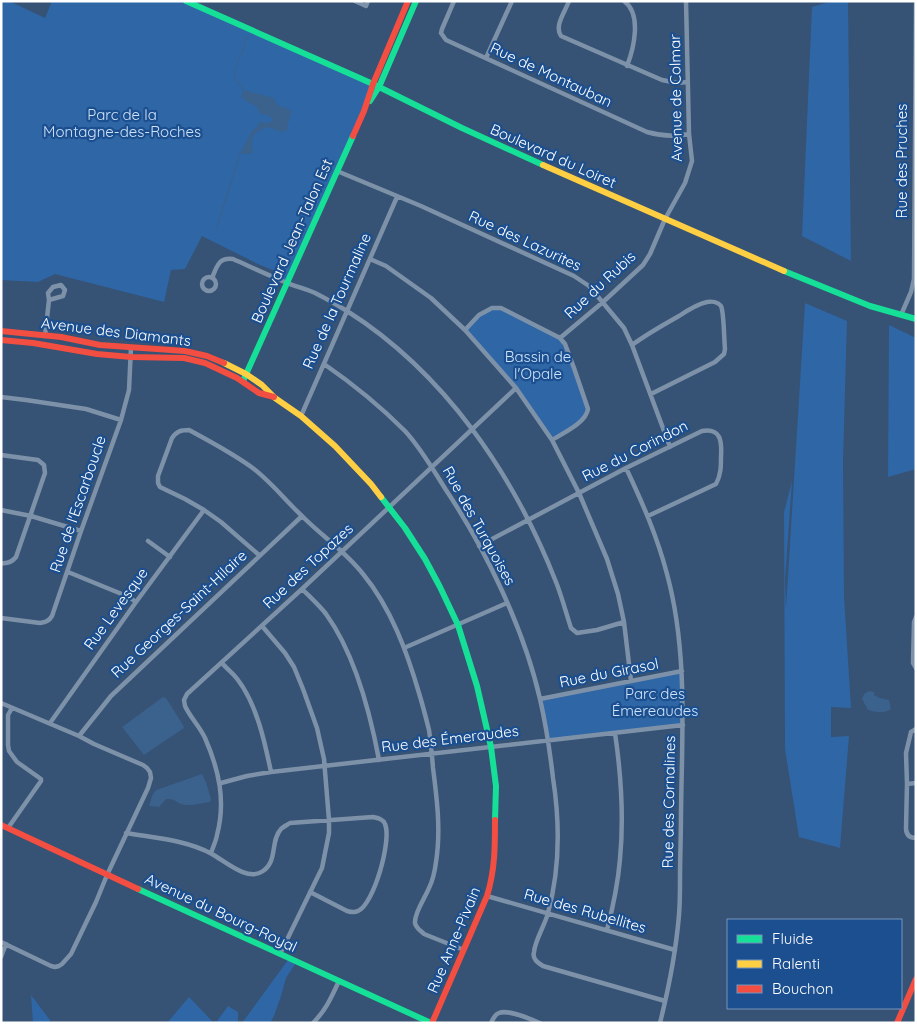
<svg xmlns="http://www.w3.org/2000/svg" width="917" height="1024" font-family="Quicksand,sans-serif">
<style>
.green{fill:#2f66a5}
.water{fill:#3b618d}
.lines{fill:none;stroke-linecap:round;stroke-linejoin:round}
.stream{stroke:#3b618d;stroke-width:1}
.street{stroke:#7d92a8;stroke-width:4.5}
.fast{stroke:#16e098;stroke-width:6}
.slow{stroke:#ffcf43;stroke-width:6}
.jam{stroke:#f24e42;stroke-width:6}
.labels{text-anchor:middle;stroke-width:4.5;stroke-linejoin:round;paint-order:stroke}
.street-label{font-size:15px;fill:#fff;stroke:#1b4f8f}
.park-label{font-size:15px;fill:#cfe3fa;stroke:#1b4f8f}
</style>
<rect width="100%" height="100%" fill="#365274"/>
<!-- green -->
<path class="green" d="M1 1H9L45 18 52 1H186L373 84 287 283 275 271 260 265 202 236 185 269 171 270 164 302 55 274 38 282 1 280Z
M832 1H848L851 261 802 236 812 7Z
M805 303 847 321 843 461 844 596 851 708 831 707V737L849 736 840 848 799 837 785 749 784 512 792 481 785 580 786 608Z
M492 308H501L560 338 587 404 585 417 552 440 516 388 466 330 479 315Z
M889 325 916 338V469L888 477Z
M682 671 683 725 548 740 540 699Z
M288 960 295 964 286 978 281 996 274 1016 270 1023H242Z
M31 995 50 1020V1023H33Z
M189 997 213 1022 217 1021 228 1006 238 1012V1023H167Z"/>
<!-- water -->
<path class="water" d="M243 90 274 98C276 105 280 108 287 108L291 111C291 117 287 123 287 130L282 132 267 127C252 133 250 138 253 153L240 154 252 131 257 127 259 122 267 123 272 121V118C268 114 263 116 260 113 258 111 258 107 255 106 249 101 247 104 241 96Z
M869 691 874 692V695L880 698 889 700 891 709C884 714 875 712 868 710L862 699 864 694Z
M163 697 166 698 183 725 184 728 144 755 122 727Z
M202 774 206 782 211 799 210 802C202 803 189 807 181 804 174 801 176 799 166 799L159 807 149 806 152 796 156 790Z"/>
<g class="lines">
<!-- stream -->
<path class="stream" d="M243 90 235 77 234 71 244 48 246 37
M216 230 240 154"/>
<!-- street -->
<path class="street" d="M355 1 366 6 368 1
M454 1 442 29 441 33 446 40 647 132C661 136 674 137 689 134
M569 1C565 12 554 26 561 36L662 80 678 83 687 82
M624 1C642 14 634 48 627 66
M486 58 512 1
M337 171 421 206 574 276 589 286 624 328 632 345 670 447
M370 259 386 266 431 298 465 330 516 388 552 440 579 493 607 559 618 594 624 622 631 681
M202 284a7 7 0 1 1 14 0a7 7 0 1 1-14 0Z
M212 278C217 266 219 257 233 259 251 267 268 275 285 282 296 287 307 289 317 294 327 299 337 305 347 311 445 373 514 475 556 582 562 597 566 613 571 628L577 633 597 630 624 622
M901 315 911 292 914 279 916 4
M465 330 479 315 492 308H501L560 338 565 344 574 368 588 409C586 423 563 433 552 440
M45 336 49 300 48 293 53 287 61 285 65 290 63 296 49 300
M560 338 603 302 643 265 650 254 665 219 685 183 692 161 689 134 686 1
M632 345C647 334 663 325 679 316 688 310 697 304 707 302 712 301 718 302 721 306 724 312 724 340 725 349L724 354 715 362 651 394
M324 364C353 384 380 406 405 431 420 447 434 471 446 490 486 550 524 629 540 699 546 725 550 752 553 778 560 823 560 869 548 913 545 925 535 940 534 952 532 959 538 963 543 966L665 1001
M1 397 26 400 86 409 121 420
M301 416 397 197
M1 455 38 460 44 465 45 473 16 557C12 562 8 564 1 563
M626 468C643 504 657 536 667 574 688 651 682 733 681 812 681 835 680 858 680 880 680 892 680 903 679 915 676 951 669 987 660 1023
M1 510 31 516 81 531
M148 541 170 557
M479 546 626 468 702 431C721 428 722 441 721 457 721 466 721 475 716 484L648 516
M259 555 221 522 204 510 185 499 160 487 158 483V476L172 438C177 431 181 430 189 430 211 442 234 454 254 469 272 483 286 501 303 517 322 536 346 552 363 574 391 608 407 652 419 693 423 706 426 718 429 730 431 743 432 755 433 768 437 799 441 831 436 862 435 870 433 880 429 888 426 896 414 913 415 923 416 928 421 931 424 934L464 950
M68 572 129 597 136 602
M302 589C310 597 319 605 326 614 355 654 370 712 379 760
M916 617 914 622 913 663 916 668
M1 618 40 623C46 622 49 621 52 616L81 531 121 420 129 390 131 347
M262 626 285 653 294 667 303 689 317 728 324 759 329 820V833L322 868 280 954
M404 648 507 603
M222 663C227 669 234 674 238 680 257 705 265 743 271 772
M540 699 682 671
M1 703 79 736 94 744 143 765 147 768 150 772 151 778 148 788 107 875 96 902 71 954 62 964 59 966 55 967 51 966 1 942
M50 723 136 602 204 510
M916 729 911 732 906 753 907 784 906 828C906 834 909 838 916 838
M79 736 111 696 302 516
M221 783 247 776 271 772 683 725
M907 784 916 783
M8 828 41 781V779L17 762 9 751 8 745V715L12 708
M126 833C155 838 186 840 212 854 226 862 248 882 263 871 278 861 270 841 281 829 283 827 287 825 290 823L373 817C378 818 383 819 385 824 392 840 374 904 358 911 354 913 351 912 347 911L310 892
M211 853C213 847 216 841 217 835 226 801 219 770 205 738 200 727 190 717 185 706L184 700 187 694 302 589 516 388
M487 896 675 950
M607 930C613 907 618 883 620 859 624 817 621 774 615 733
M1 957 6 944
M313 1023C326 1010 331 998 339 981
M491 1023C493 1019 494 1015 499 1013 508 1009 530 1019 540 1023"/>
<!-- fast -->
<path class="fast" d="M186 1 373 84 462 128 543 165
M370 101 379 87 416 1
M784 271 870 306 916 319
M243 381 353 136
M381 497 405 528 425 559 440 587 458 625 477 686 491 747 496 786 495 820
M138 889 431 1023"/>
<!-- slow -->
<path class="slow" d="M543 165 784 271
M224 363 246 374 262 385 275 398 301 416 335 446 371 484 381 497"/>
<!-- jam -->
<path class="jam" d="M353 136 364 111 373 84 408 1
M1 331 61 337 100 345 185 351 207 356 224 363
M1 340 33 343 97 354 131 357 184 358 205 363 237 378 259 393 274 397
M1 825 138 889
M432 1023 487 896C495 870 495 847 495 820
M897 1023 916 979"/>
</g>
<g class="labels">
<!-- street labels -->
<g class="street-label">
<text transform="translate(551 75) rotate(25)" y="5">Rue de Montauban</text>
<text transform="translate(676 98) rotate(-91)" y="5">Avenue de Colmar</text>
<text transform="translate(553 156) rotate(24)" y="5">Boulevard du Loiret</text>
<text transform="translate(902 161) rotate(-90)" y="5">Rue des Pruches</text>
<text transform="translate(292 241) rotate(-66)" y="5">Boulevard Jean-Talon Est</text>
<text transform="translate(525 241) rotate(25)" y="5">Rue des Lazurites</text>
<text transform="translate(600 285) rotate(-43)" y="5">Rue du Rubis</text>
<text transform="translate(337 301) rotate(-66)" y="5">Rue de la Tourmaline</text>
<text transform="translate(116 332) rotate(7)" y="5">Avenue des Diamants</text>
<text transform="translate(635 451) rotate(-27)" y="5">Rue du Corindon</text>
<text transform="translate(78 504) rotate(-71)" y="5">Rue de l'Escarboucle</text>
<text transform="translate(479 526) rotate(61)" y="5">Rue des Turquoises</text>
<text transform="translate(308 566) rotate(-43)" y="5">Rue des Topazes</text>
<text transform="translate(116 609) rotate(-54)" y="5">Rue Levesque</text>
<text transform="translate(179 614) rotate(-43)" y="5">Rue Georges-Saint-Hilaire</text>
<text transform="translate(609 673) rotate(-11)" y="5">Rue du Girasol</text>
<text transform="translate(450 739) rotate(-7)" y="5">Rue des Émeraudes</text>
<text transform="translate(669 802) rotate(-89)" y="5">Rue des Cornalines</text>
<text transform="translate(585 911) rotate(16)" y="5">Rue des Rubellites</text>
<text transform="translate(221 913) rotate(25)" y="5">Avenue du Bourg-Royal</text>
<text transform="translate(454 940) rotate(-67)" y="5">Rue Anne-Pivain</text>
</g>
<!-- park labels -->
<g class="park-label">
<text x="122" y="120">Parc de la<tspan x="122" dy="17">Montagne-des-Roches</tspan></text>
<text x="538" y="362">Bassin de<tspan x="538" dy="17">l'Opale</tspan></text>
<text x="655" y="699">Parc des<tspan x="655" dy="17">Émereaudes</tspan></text>
</g>
</g>
<!-- border -->
<rect width="917" height="1024" fill="none" stroke="#ffffff" stroke-width="5"/>
<!-- legend -->
<rect x="727" y="919" width="175" height="90" fill="#1b4f8f" stroke="#7695bc"/>
<rect x="737" y="935" width="25" height="8" fill="#16e098" stroke="#7695bc"/>
<text x="772" y="944" font-size="15" fill="#ffffff">Fluide</text>
<rect x="737" y="960" width="25" height="8" fill="#ffcf43" stroke="#7695bc"/>
<text x="772" y="969" font-size="15" fill="#ffffff">Ralenti</text>
<rect x="737" y="985" width="25" height="8" fill="#f24e42" stroke="#7695bc"/>
<text x="772" y="994" font-size="15" fill="#ffffff">Bouchon</text>
</svg>
